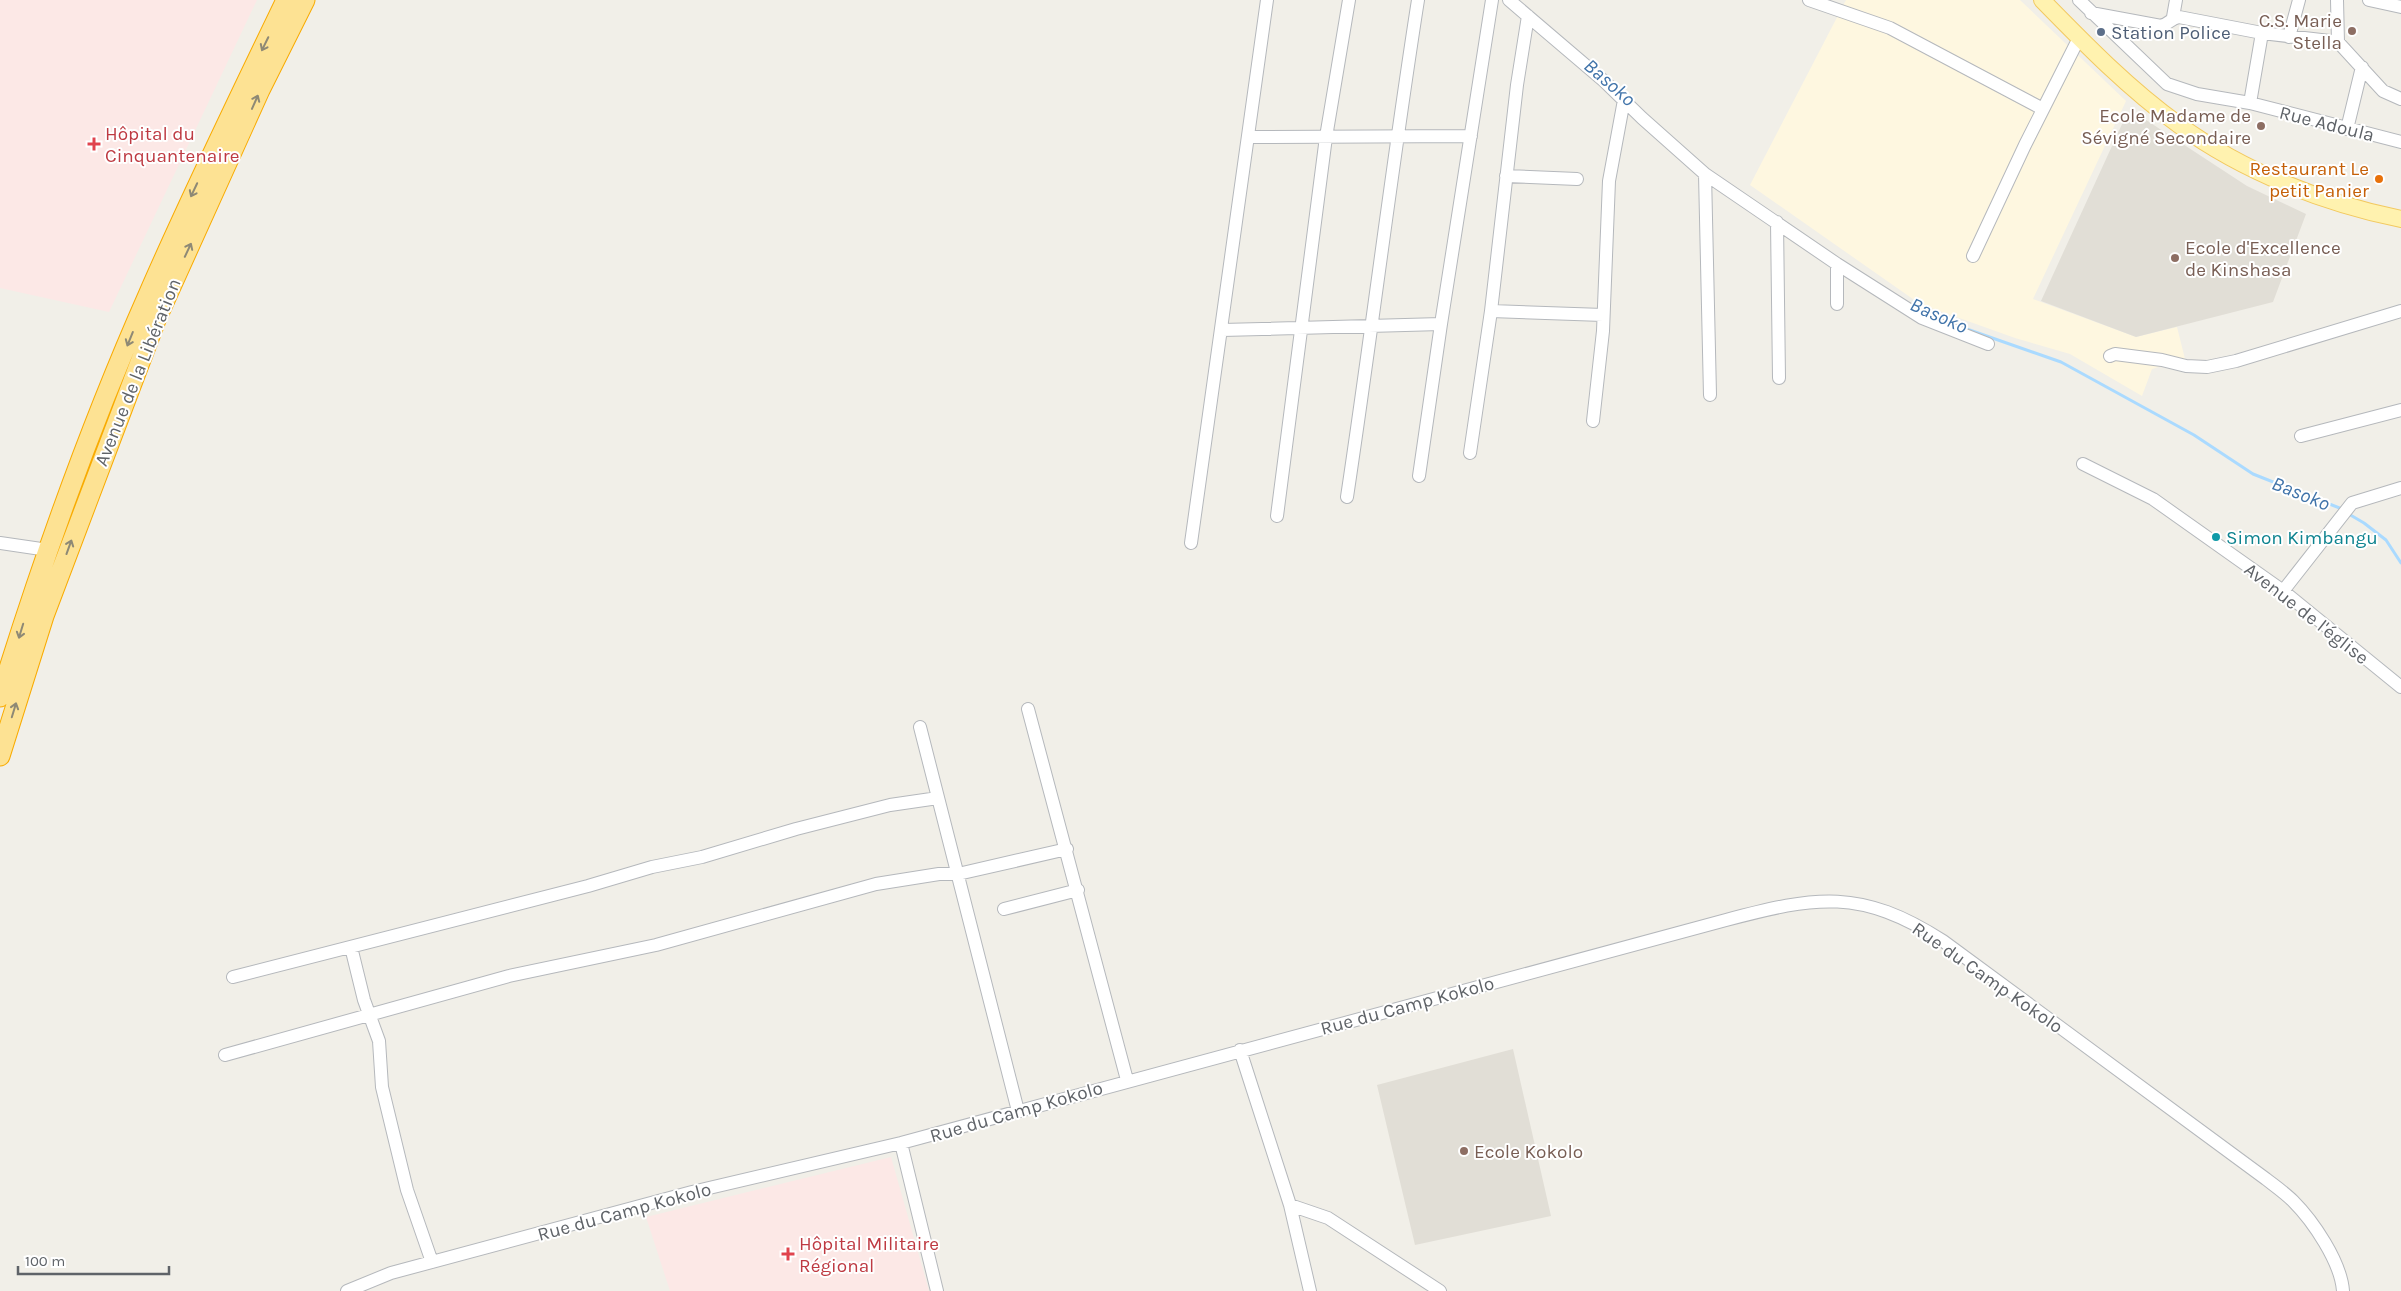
<svg xmlns="http://www.w3.org/2000/svg" width="2401" height="1291" font-family="Karla,sans-serif">
<style>
.commercial{fill:#fef7e0}
.education{fill:#e1ded6}
.medical{fill:#fce8e6}
.lines{fill:none;stroke-linecap:round;stroke-linejoin:round}
.stream{stroke:#aadaff;stroke-width:3}
.minor-casing{stroke:#b5b8bc;stroke-width:14}
.major-casing{stroke:#f2c960;stroke-width:18}
.highway-casing{stroke:#f9ab00;stroke-width:21}
.minor{stroke:#fff;stroke-width:12}
.major{stroke:#fff2af;stroke-width:16}
.highway{stroke:#fde293;stroke-width:19}
.oneway{stroke:#8e8975}
.education-dot{fill:#8d6e63;stroke:#fff;stroke-width:2}
.service-dot{fill:#5c6f8a;stroke:#fff;stroke-width:2}
.health-dot{fill:#e0444e;stroke:#fff;stroke-width:2}
.food-dot{fill:#e8710a;stroke:#fff;stroke-width:2}
.culture-dot{fill:#0f9aa8;stroke:#fff;stroke-width:2}
.labels{text-anchor:middle;stroke-width:4;stroke-linejoin:round;paint-order:stroke}
.education-label{font-size:19px;fill:#785e54;stroke:#fff;text-anchor:end}
.service-label{font-size:19px;fill:#4e5e75;stroke:#fff;text-anchor:start}
.street-label{font-size:19px;fill:#5f6368;stroke:#fff}
.health-label{font-size:19px;fill:#be3a42;stroke:#fff;text-anchor:start}
.food-label{font-size:19px;fill:#c56008;stroke:#fff;text-anchor:end}
.culture-label{font-size:19px;fill:#0d838f;stroke:#fff;text-anchor:start}
.water-label{font-size:20px;font-style:italic;fill:#4174aa;stroke:#fff}
</style>
<rect width="100%" height="100%" fill="#f1efe8"/>
<!-- commercial -->
<path class="commercial" d="M1846 0H2020L2126 101 2033 299 2136 337 2177 327 2185 359 2152 369 2142 396 2070 354 2015 338 1920 304 1750 185Z"/>
<!-- education -->
<path class="education" d="M2140 116 2247 186 2306 214 2273 302 2136 337 2041 301 2123 122Z
M1513 1049 1551 1216 1415 1245 1377 1085Z"/>
<!-- medical -->
<path class="medical" d="M0 0H257L109 312 0 288Z
M891 1157 929 1291H670L646 1217Z"/>
<g class="lines">
<!-- stream -->
<path class="stream" d="M1961 327 2061 362 2194 435 2253 474 2342 509
M2347 513 2364 523 2386 540 2401 563"/>
<defs>
<path id="minor" d="M1509 0 1604 81 1642 118 1705 174 1837 264 1922 318 1988 344
M1809 0 1890 28 2043 109
M2079 0 2167 84 2197 94 2250 103 2401 142
M2337 0 2338 42
M2369 0 2401 7
M2091 13 2161 26C2169 24 2171 18 2179 17L2262 33 2338 42 2383 91 2401 99
M2173 17 2176 0
M2289 37 2299 0
M2250 103 2262 33
M2347 129 2362 67
M1248 137 1471 136
M1705 174 1710 395
M1506 176 1577 179
M1777 222 1779 378
M1973 256 2025 145 2079 38
M1837 264V304
M1491 311 1603 315
M1222 330 1441 324 1492 0
M2110 356 2115 354 2162 360 2186 366 2207 367 2236 361 2401 311
M1593 421 1603 331 1609 181 1624 100
M2301 436 2401 410
M1470 453 1491 311 1517 85 1528 16
M2083 464 2153 499 2283 591 2401 687
M1419 476 1441 324
M1347 497C1372 331 1392 165 1418 0
M1277 516 1326 137 1349 0
M0 543 48 550
M1191 543 1267 0
M2283 591 2352 503 2401 488
M1028 709 1127 1080
M920 727 1018 1111
M1004 909 1078 890
M351 947 364 1000 379 1041 382 1087 407 1190 432 1262
M233 977 588 886 652 867 702 857 796 829 890 805 938 798
M1240 1050 1290 1205 1310 1291
M225 1055 509 976 656 945 876 884 939 874H958L1067 849
M901 1143 937 1291
M1290 1205 1328 1218 1440 1291
M347 1291 391 1273 692 1192 901 1143 1726 920C1817 896 1860 888 1943 941L2266 1179C2275 1186 2285 1193 2293 1201 2313 1221 2341 1262 2343 1291"/>
<path id="major" d="M2042 0C2085 44 2129 89 2179 125 2244 172 2323 203 2401 219"/>
<path id="highway" d="M0 697C42 561 90 426 148 295 191 196 239 98 286 0
M0 756 44 616 156 320 260 90 305 0"/>
</defs>
<!-- minor casing -->
<use href="#minor" class="minor-casing"/>
<!-- major casing -->
<use href="#major" class="major-casing"/>
<!-- highway casing -->
<use href="#highway" class="highway-casing"/>
<!-- minor -->
<use href="#minor" class="minor"/>
<!-- major -->
<use href="#major" class="major"/>
<!-- highway -->
<use href="#highway" class="highway"/>
</g>
<!-- one-way arrows -->
<defs><path id="oneway-shaft" d="M-6 0H5M1.5-3L5.5 0L1.5 3" fill="none" stroke-width="1.6" stroke-linecap="round" stroke-linejoin="round" transform="scale(1.25)"/></defs>
<g class="oneway">
<use href="#oneway-shaft" transform="translate(265 44) rotate(116)"/>
<use href="#oneway-shaft" transform="translate(255 102) rotate(-66)"/>
<use href="#oneway-shaft" transform="translate(194 190) rotate(115)"/>
<use href="#oneway-shaft" transform="translate(188 250) rotate(-65)"/>
<use href="#oneway-shaft" transform="translate(130 339) rotate(112)"/>
<use href="#oneway-shaft" transform="translate(69 547) rotate(-70)"/>
<use href="#oneway-shaft" transform="translate(21 631) rotate(107)"/>
<use href="#oneway-shaft" transform="translate(14 710) rotate(-73)"/>
</g>
<!-- markers -->
<g class="education-dot">
<circle cx="2352" cy="31" r="5"/>
<circle cx="2261" cy="126" r="5"/>
<circle cx="2175" cy="258" r="5"/>
<circle cx="1464" cy="1151" r="5"/>
</g>
<circle class="service-dot" cx="2101" cy="32" r="5"/>
<g class="health-dot">
<path d="M91.5 136.5h5v5h5v5h-5v5h-5v-5h-5v-5h5z"/>
<path d="M785.5 1246.5h5v5h5v5h-5v5h-5v-5h-5v-5h5z"/>
</g>
<circle class="food-dot" cx="2379" cy="179" r="5"/>
<circle class="culture-dot" cx="2216" cy="537" r="5"/>
<g class="labels">
<!-- education labels -->
<g class="education-label">
<text x="2342" y="27">C.S. Marie<tspan x="2342" dy="22">Stella</tspan></text>
<text x="2251" y="122">Ecole Madame de<tspan x="2251" dy="22">Sévigné Secondaire</tspan></text>
<text x="2185" y="254" text-anchor="start">Ecole d'Excellence<tspan x="2185" dy="22">de Kinshasa</tspan></text>
<text x="1474" y="1158" text-anchor="start">Ecole Kokolo</text>
</g>
<!-- service labels -->
<g class="service-label">
<text x="2111" y="39">Station Police</text>
</g>
<!-- street labels -->
<g class="street-label">
<text transform="translate(2327 123) rotate(14)" y="7">Rue Adoula</text>
<text transform="translate(137 372) rotate(-68)" y="7">Avenue de la Libération</text>
<text transform="translate(2307 613) rotate(38)" y="7">Avenue de l'église</text>
<text transform="translate(1988 977) rotate(35)" y="7">Rue du Camp Kokolo</text>
<text transform="translate(1407 1005) rotate(-15)" y="7">Rue du Camp Kokolo</text>
<text transform="translate(1016 1111) rotate(-16)" y="7">Rue du Camp Kokolo</text>
<text transform="translate(624 1211) rotate(-15)" y="7">Rue du Camp Kokolo</text>
</g>
<!-- health labels -->
<g class="health-label">
<text x="105" y="140">Hôpital du<tspan x="105" dy="22">Cinquantenaire</tspan></text>
<text x="799" y="1250">Hôpital Militaire<tspan x="799" dy="22">Régional</tspan></text>
</g>
<!-- food labels -->
<g class="food-label">
<text x="2369" y="175">Restaurant Le<tspan x="2369" dy="22">petit Panier</tspan></text>
</g>
<!-- culture labels -->
<g class="culture-label">
<text x="2226" y="544">Simon Kimbangu</text>
</g>
<!-- water labels -->
<g class="water-label">
<text transform="translate(1610 82) rotate(41)" y="7">Basoko</text>
<text transform="translate(1939 315) rotate(24)" y="7">Basoko</text>
<text transform="translate(2301 493) rotate(22)" y="7">Basoko</text>
</g>
</g>
<!-- scale -->
<path d="M18 1266v8h151v-8" fill="none" stroke="#5f6368" stroke-width="2.5"/>
<text x="25" y="1266" font-size="15" fill="#5f6368" stroke="#ffffff" stroke-width="4" paint-order="stroke">100 m</text>
</svg>
